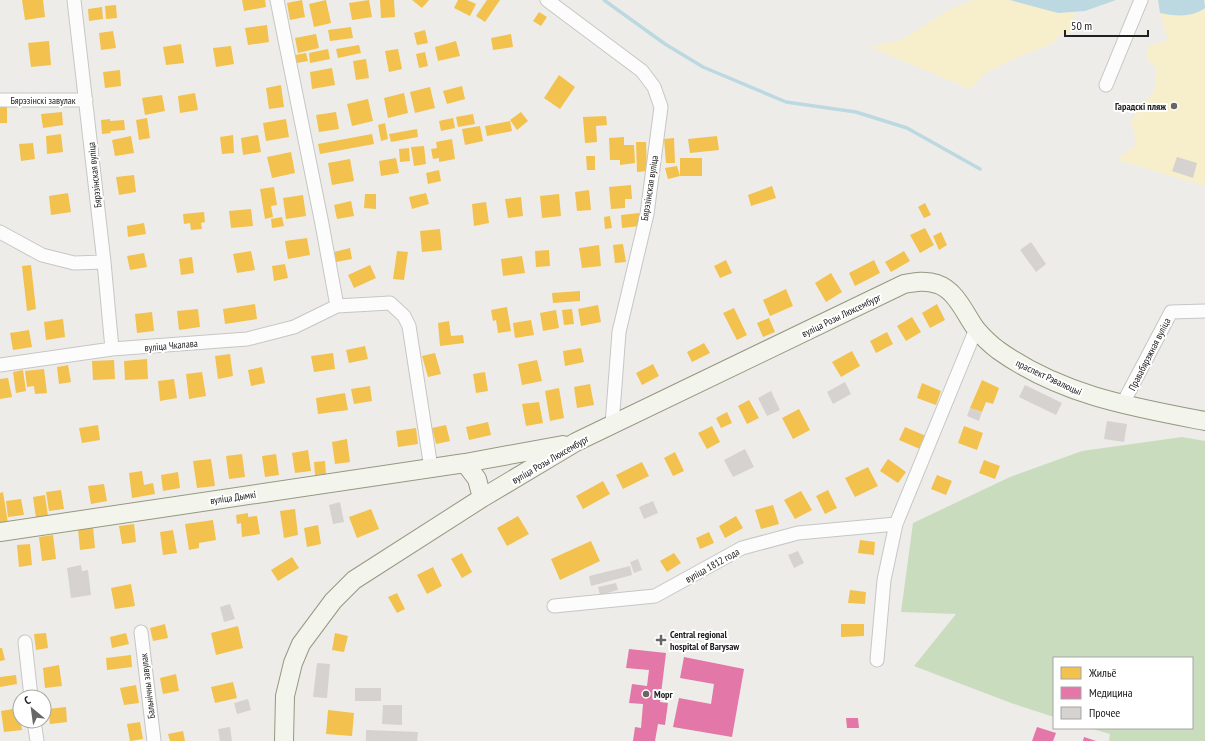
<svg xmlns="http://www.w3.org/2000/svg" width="1205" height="741" font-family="'PT Sans Narrow',sans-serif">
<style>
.forest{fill:#c9ddbe}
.sand{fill:#f7eecc}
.water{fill:#bcd9e1}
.homes{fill:#f2c14e}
.health{fill:#e377a8}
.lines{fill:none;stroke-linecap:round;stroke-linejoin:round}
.stream{stroke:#bcd9e1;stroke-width:3.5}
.building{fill:#d5d2cf}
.street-casing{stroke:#c7c6c4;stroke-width:15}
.secondary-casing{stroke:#979880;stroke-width:20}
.street{stroke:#fcfcfc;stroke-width:13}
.secondary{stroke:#f3f4eb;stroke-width:18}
.poi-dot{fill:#686766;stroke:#fff;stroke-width:1.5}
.labels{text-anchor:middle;stroke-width:4;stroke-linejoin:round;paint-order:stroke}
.street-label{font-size:10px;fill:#202020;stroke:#fff}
.poi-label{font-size:10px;font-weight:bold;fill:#202020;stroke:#fff;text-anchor:start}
</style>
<rect width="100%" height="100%" fill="#eeece8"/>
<!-- forest -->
<path class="forest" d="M1182 437 1205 441V741H1109L1110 734 1089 728H1192V658H1054V717L1011 703 914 666 956 614 901 612 913 523 1010 477 1082 451Z"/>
<!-- sand -->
<path class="sand" d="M973 0H1010L1058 13 1073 12V32L1061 34 1051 44 1013 59 984 74 970 89 870 47 903 39 947 11Z
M1205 8V186L1117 160 1136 144 1131 120 1154 92 1157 70 1146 57 1148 46 1168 40 1160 13C1176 16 1191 18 1205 8Z"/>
<!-- water -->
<path class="water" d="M1010 0H1116L1085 11 1058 13Z
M1158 0H1204L1205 8C1191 18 1176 16 1160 13Z"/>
<!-- homes -->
<path class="homes" d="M22 0H43L45 17 25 20Z
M242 0H265L266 7 244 11Z
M302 0 305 17 290 20 287 3Z
M326 0 331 23 314 27 309 4Z
M369 0 372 17 352 20 349 3Z
M380 0H394L395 17 381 18Z
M412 0H429L422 8Z
M458 0H467L476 4 470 16 454 8Z
M487 0H500L485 22 476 16Z
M116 5 117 18 106 19 105 6Z
M102 7 103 19 89 21 88 9Z
M539 12 547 17 541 26 533 21Z
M267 25 269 42 248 45 245 28Z
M351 27 353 38 330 41 328 30Z
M425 30 428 43 417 45 414 33Z
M113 31 116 48 101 50 99 33Z
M316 34 319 48 298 53 295 38Z
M511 34 513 47 493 50 491 38Z
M49 41 51 65 31 67 28 43Z
M456 41 460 56 438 61 435 47Z
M181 44 184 63 166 65 163 47Z
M359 45 361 53 338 58 336 49Z
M231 46 234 64 216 67 213 48Z
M328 49 330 59 310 63 309 53Z
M398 49 402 69 389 72 385 51Z
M425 52 428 66 419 68 416 54Z
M306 53 308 61 297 63 295 55Z
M366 59 369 78 356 80 353 61Z
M332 68 335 85 312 89 310 72Z
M120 70 121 86 105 88 103 72Z
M559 75 575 87 560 109 544 98Z
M281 85 284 107 269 109 266 88Z
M462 86 465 99 447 104 443 91Z
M430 87 435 108 415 113 410 92Z
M195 93 198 110 180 113 178 96Z
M404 93 408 113 388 118 384 98Z
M162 95 165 111 145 115 142 98Z
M368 99 373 121 352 126 347 104Z
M0 105H7V123H0Z
M62 112 63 125 43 128 41 114Z
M336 112 339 129 319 132 316 115Z
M521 112 528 121 517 130 510 120Z
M473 114 475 124 458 127 456 117Z
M606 116 607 125 596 126 597 142 585 143 583 117Z
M147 118 150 138 139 140 136 120Z
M453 118 455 128 441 131 439 121Z
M110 119V121L124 120 125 130 110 131 111 133 102 134 101 120Z
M286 119 289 137 266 141 263 123Z
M510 121 512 131 487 136 485 126Z
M385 123 388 139 381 141 378 125Z
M480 126 483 141 465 145 462 129Z
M417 129 418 137 391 142 389 134Z
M61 134 63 152 47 154 46 136Z
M372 134 374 144 320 154 318 144Z
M233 135 234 153 222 154 220 137Z
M258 135 261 152 243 155 241 138Z
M131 136 134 153 115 156 112 140Z
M717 136 719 150 690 153 688 139Z
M624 137V145H634L635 163 620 165V160H610L609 138Z
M674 138 675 163H666L664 139Z
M452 139 455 159 439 162V158L433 159 431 149 437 148 436 142Z
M636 142H646L647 171 637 172Z
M33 143 35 159 21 161 19 144Z
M424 146 426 164 414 166 411 147Z
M409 148 410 161 400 162 399 149Z
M291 152 295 173 272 178 267 157Z
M586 156H595V170H587Z
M396 158 399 173 381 176 379 161Z
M680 158H702V176H680Z
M350 159 354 181 332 185 328 163Z
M677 166 680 176 668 179 665 168Z
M439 170 441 181 428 184 426 173Z
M134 175 136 192 119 195 116 177Z
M631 185 632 199H625V208L611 209 609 187Z
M772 186 776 198 751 206 748 195Z
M274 187 277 205 271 206 273 217 265 219 260 189Z
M589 190 591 210 577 211 575 192Z
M68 193 71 212 51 215 49 196Z
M426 193 429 204 412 209 409 197Z
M365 194H376V209L364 208Z
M559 194 561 216 542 218 540 196Z
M303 195 306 216 286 219 283 198Z
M521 197 523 216 508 218 505 199Z
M351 201 354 216 337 219 334 205Z
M486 202 489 223 474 226 472 204Z
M925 203 931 215 924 218 918 207Z
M251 209 253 226 231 228 229 211Z
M204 212 205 222 201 223 202 229 191 230 190 223 184 224 183 214Z
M639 213 640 226 622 228 621 215Z
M610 216 612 228 605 229 604 217Z
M282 217 284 226 272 228 271 219Z
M144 223 146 234 128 237 127 226Z
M925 228 934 245 920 253 910 235Z
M440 229 442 250 422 252 420 231Z
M941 232 947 245 939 250 933 236Z
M307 238 310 255 288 259 285 241Z
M623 244 626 262 615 263 613 245Z
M599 245 601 266 582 268 579 248Z
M350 248 352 259 336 262 334 252Z
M549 250 550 266 536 267 535 251Z
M251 251 255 270 237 273 233 254Z
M397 251 408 252 404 280 393 279Z
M904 251 910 261 891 272 885 262Z
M144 253 147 267 130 270 127 256Z
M522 256 525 273 503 276 501 259Z
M192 257 194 273 181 275 179 259Z
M726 260 732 273 720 278 714 266Z
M874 260 880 273 855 286 849 273Z
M285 264 288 278 274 281 272 266Z
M31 265 36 309 27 311 22 266Z
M370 265 376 278 354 288 348 275Z
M831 273 842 292 826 302 815 283Z
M786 289 793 306 770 316 763 300Z
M580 291V301L553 303 552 293Z
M255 304 257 319 225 324 223 309Z
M937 304 945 320 930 328 922 313Z
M598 305 601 322 581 326 578 309Z
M507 307 511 331 498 333 496 320 493 321 491 310Z
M734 308 747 335 737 340 723 313Z
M198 309 200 327 179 330 177 311Z
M572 309 574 324 564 325 562 310Z
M556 310 559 328 543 331 540 313Z
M152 312 154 331 137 333 135 314Z
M912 317 921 332 906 341 897 326Z
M769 318 775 332 763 337 757 323Z
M63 319 65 337 46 340 44 322Z
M531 320 534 335 515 338 513 323Z
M449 321 451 336 463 335 464 343 440 346 438 323Z
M29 330 32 347 13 350 10 333Z
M887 332 893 344 876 353 870 341Z
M704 343 710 353 692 362 687 352Z
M365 346 368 359 349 363 346 350Z
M581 348 584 362 565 366 563 351Z
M852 351 860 366 841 377 832 362Z
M333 353 335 369 314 372 311 356Z
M435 353 441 374 428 377 422 356Z
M230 354 233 376 218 379 215 356Z
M147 359 148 379 125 380 124 361Z
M114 360 115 379 93 380 92 361Z
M537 360 542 381 522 385 518 364Z
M653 364 659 376 642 385 636 373Z
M68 365 71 382 59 384 57 367Z
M262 367 265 383 251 386 248 370Z
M44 369 47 393 35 394 34 386 27 387 25 371Z
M23 370 26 391 16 393 13 372Z
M202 372 206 396 189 399 186 374Z
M485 372 488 391 476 393 473 374Z
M8 378 12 397 0 399V379Z
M174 379 177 398 160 401 158 381Z
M982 380 999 388 993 404 986 402 982 412 970 408Z
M922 383 941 391 936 405 917 398Z
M590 384 594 405 577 408 574 387Z
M370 386 372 401 354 404 351 389Z
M559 388 564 418 550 421 545 391Z
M345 393 348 410 318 414 316 398Z
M749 400 759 418 747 424 738 406Z
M539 402 543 423 526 426 522 404Z
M799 409 810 430 793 439 782 418Z
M727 412 732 423 721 428 716 418Z
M488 422 491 435 469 440 466 427Z
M98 425 100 440 82 443 79 428Z
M446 425 450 441 436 444 432 428Z
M712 426 720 442 707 449 698 433Z
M964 426 983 433 977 450 958 443Z
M905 427 926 436 920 449 899 440Z
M416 428 418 444 398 447 396 431Z
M347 439 350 462 335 464 332 442Z
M308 450 311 471 295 473 292 453Z
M675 452 684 471 673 476 664 458Z
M242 454 245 477 229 479 226 456Z
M276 454 279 475 265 477 262 456Z
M211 459 215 486 197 488 193 461Z
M888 459 906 472 898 483 880 471Z
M984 460 1000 466 995 479 979 473Z
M325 461 326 474 315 475 314 462Z
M642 462 649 476 623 489 616 475Z
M868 467 878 486 855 497 845 478Z
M142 471 144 485 153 483 155 494 132 498 129 473Z
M178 472 180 488 163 491 161 475Z
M937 475 952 481 946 495 931 489Z
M603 481 610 494 583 509 576 496Z
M104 484 107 501 91 504 88 486Z
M61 490 64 509 49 511 46 492Z
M828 490 837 508 825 514 816 496Z
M801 491 812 510 795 519 784 500Z
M3 492 8 523 0 524V493Z
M45 495 48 516 36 518 33 497Z
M21 499 24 515 8 517 6 501Z
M773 505 779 524 761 529 755 510Z
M295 509 298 535 284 538 280 511Z
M371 509 379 529 357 538 349 517Z
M248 513V517L257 516 260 534 242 537 241 523 237 524 236 515Z
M518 516 529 534 507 546 497 528Z
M736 516 743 528 725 538 719 526Z
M213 520 216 540 199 543V548L189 550 185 524Z
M134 524 136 542 122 544 119 526Z
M318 525 321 544 307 547 304 528Z
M93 527 95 548 80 550 78 529Z
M173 530 177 553 163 555 160 532Z
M709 532 714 543 700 549 696 538Z
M53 535 56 559 42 561 39 537Z
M860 540 875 542 874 555 858 553Z
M591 541 600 561 560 580 551 559Z
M30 544 32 565 19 567 17 545Z
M462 553 472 572 462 578 451 559Z
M674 553 681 563 667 572 660 561Z
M292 557 299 568 278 581 271 570Z
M433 567 442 586 427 594 417 575Z
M131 584 135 606 115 609 111 588Z
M850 590 866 592 865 604 848 603Z
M397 593 405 609 397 613 388 597Z
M165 624 168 638 153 641 150 628Z
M841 624H864V636L841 637Z
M238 626 243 648 216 655 211 633Z
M46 633 48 648 36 650 34 634Z
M126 633 129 644 112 648 110 637Z
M335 633 348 636 344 652 332 650Z
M0 648H2L5 660 0 661Z
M131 655 132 667 107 670 106 658Z
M59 665 62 686 45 688 43 668Z
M176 674 179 691 163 694 160 678Z
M16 675 17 684 0 687V677Z
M233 682 237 698 215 703 211 687Z
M136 685 139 703 124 705 120 688Z
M66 707 67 722 50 724 48 709Z
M19 708 22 730 4 732 1 711Z
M328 710 354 713 352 736 326 734Z
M140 722 143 739 130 741 127 724Z
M183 731 185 741H170L168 734Z"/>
<!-- health -->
<path class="health" d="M629 649 666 653 660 702 668 703 665 725 658 724 655 741H633L635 727 641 728 643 704 629 703 632 684 647 686 649 670 626 668Z
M684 657 744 669 732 737 673 727 679 698 711 704 714 684 680 678Z
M846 718H858L859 728H847Z
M1037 727 1056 733 1053 741H1032Z
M1084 737 1096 741H1083Z"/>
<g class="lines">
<!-- stream -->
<path class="stream" d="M604 0 665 44 703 67 786 102 856 112 907 128 980 169"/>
</g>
<!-- building -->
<path class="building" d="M1177 157 1197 163 1193 178 1172 171Z
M1031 242 1046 264 1036 272 1020 250Z
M845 382 851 394 833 404 827 392Z
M1025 385 1062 403 1056 415 1019 397Z
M771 391 780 410 767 416 758 398Z
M970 408 982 412 979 421 967 416Z
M1107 421 1127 424 1124 442 1104 439Z
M745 449 754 467 733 477 724 460Z
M653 501 658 513 644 519 639 507Z
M340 502 344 522 333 524 329 505Z
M798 551 804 563 794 568 788 555Z
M638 559 642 570 634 573 630 562Z
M81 565 82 571 88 570 91 595 71 598 67 568Z
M630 566 632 575 591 586 589 576Z
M616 583 618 590 600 595 598 587Z
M230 604 235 619 224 622 220 607Z
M317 663 330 664 327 698 313 697Z
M355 688H381V701H355Z
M248 699 251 710 237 714 234 703Z
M383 705H402V725L382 724Z
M230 727 232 741H220L218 729Z
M366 730 418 732 417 741H366Z"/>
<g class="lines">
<defs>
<path id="street" d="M74 0 104 262 112 349
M277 0 322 224 337 306
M547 0 642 71 654 87 661 107 647 214 619 332 612 425
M1106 85 1141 0
M0 100H86
M0 232 42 255 74 263 104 262
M0 365 112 349 247 339 294 327 337 306 390 303 404 316 409 326 431 468
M1122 405 1171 312 1205 311
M554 606 655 596 742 548 798 533 896 524
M141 632 154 741
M25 642 31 697
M877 660 884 580 896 524 976 329
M34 721 37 741"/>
<path id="secondary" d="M465 463 477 479 482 498
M0 532 465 463 563 445
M284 741 285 696 293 663 301 644 333 601 354 580 482 498 576 442 904 284C915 282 926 280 937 284 956 290 965 314 976 329 982 336 990 344 998 350 1061 395 1131 407 1205 421"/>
</defs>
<!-- street casing -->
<use href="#street" class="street-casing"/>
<!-- secondary casing -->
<use href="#secondary" class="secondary-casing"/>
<!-- street -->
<use href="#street" class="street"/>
<!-- secondary -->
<use href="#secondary" class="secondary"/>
</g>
<!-- markers -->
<g class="poi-dot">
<circle cx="1174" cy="106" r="4"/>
<path d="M659 634h4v4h4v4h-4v4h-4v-4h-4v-4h4z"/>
<circle cx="646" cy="694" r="4"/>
</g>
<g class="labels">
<!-- street labels -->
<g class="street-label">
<text x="43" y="104">Бярэзінскі завулак</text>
<text transform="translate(94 175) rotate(-96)" y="4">Бярэзінская вуліца</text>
<text transform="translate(649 188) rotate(-81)" y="4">Бярэзінская вуліца</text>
<text transform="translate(841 315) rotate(-26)" y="4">вуліца Розы Люксембург</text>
<text transform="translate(171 345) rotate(-5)" y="4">вуліца Чкалава</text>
<text transform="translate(1149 354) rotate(-63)" y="4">Правабярэжная вуліца</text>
<text transform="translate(1049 377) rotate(25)" y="4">праспект Рэвалюцыі</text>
<text transform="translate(550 459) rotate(-30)" y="4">вуліца Розы Люксембург</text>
<text transform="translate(233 497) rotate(-8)" y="4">вуліца Дымкі</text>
<text transform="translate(712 565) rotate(-29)" y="4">вуліца 1812 года</text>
<text transform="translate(147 686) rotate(-97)" y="4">Бальнічны завулак</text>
</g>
<!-- poi labels -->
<g class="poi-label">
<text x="1166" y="110" text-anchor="end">Гарадскі пляж</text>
<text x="670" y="638">Central regional<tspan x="670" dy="12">hospital of Barysaw</tspan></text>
<text x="654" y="698">Морг</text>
</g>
</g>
<!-- legend -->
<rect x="1053" y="657" width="140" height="72" fill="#ffffff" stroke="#a6a6a6"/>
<rect x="1061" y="667" width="20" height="12" fill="#f2c14e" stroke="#a6a6a6"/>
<text x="1089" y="677" font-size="12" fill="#202020">Жильё</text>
<rect x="1061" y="687" width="20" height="12" fill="#e377a8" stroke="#a6a6a6"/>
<text x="1089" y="697" font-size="12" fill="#202020">Медицина</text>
<rect x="1061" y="707" width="20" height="12" fill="#d5d2cf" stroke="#a6a6a6"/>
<text x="1089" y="717" font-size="12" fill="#202020">Прочее</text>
<!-- north arrow -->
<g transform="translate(32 709) rotate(331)"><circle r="19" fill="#ffffff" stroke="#a6a6a6"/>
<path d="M0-3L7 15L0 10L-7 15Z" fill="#686766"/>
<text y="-6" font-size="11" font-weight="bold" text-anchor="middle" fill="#202020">С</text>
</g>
<!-- scale -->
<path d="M1065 30v6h83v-6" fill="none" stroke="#202020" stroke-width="2"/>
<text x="1071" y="30" font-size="12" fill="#202020" stroke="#ffffff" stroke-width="3" paint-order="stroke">50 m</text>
</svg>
